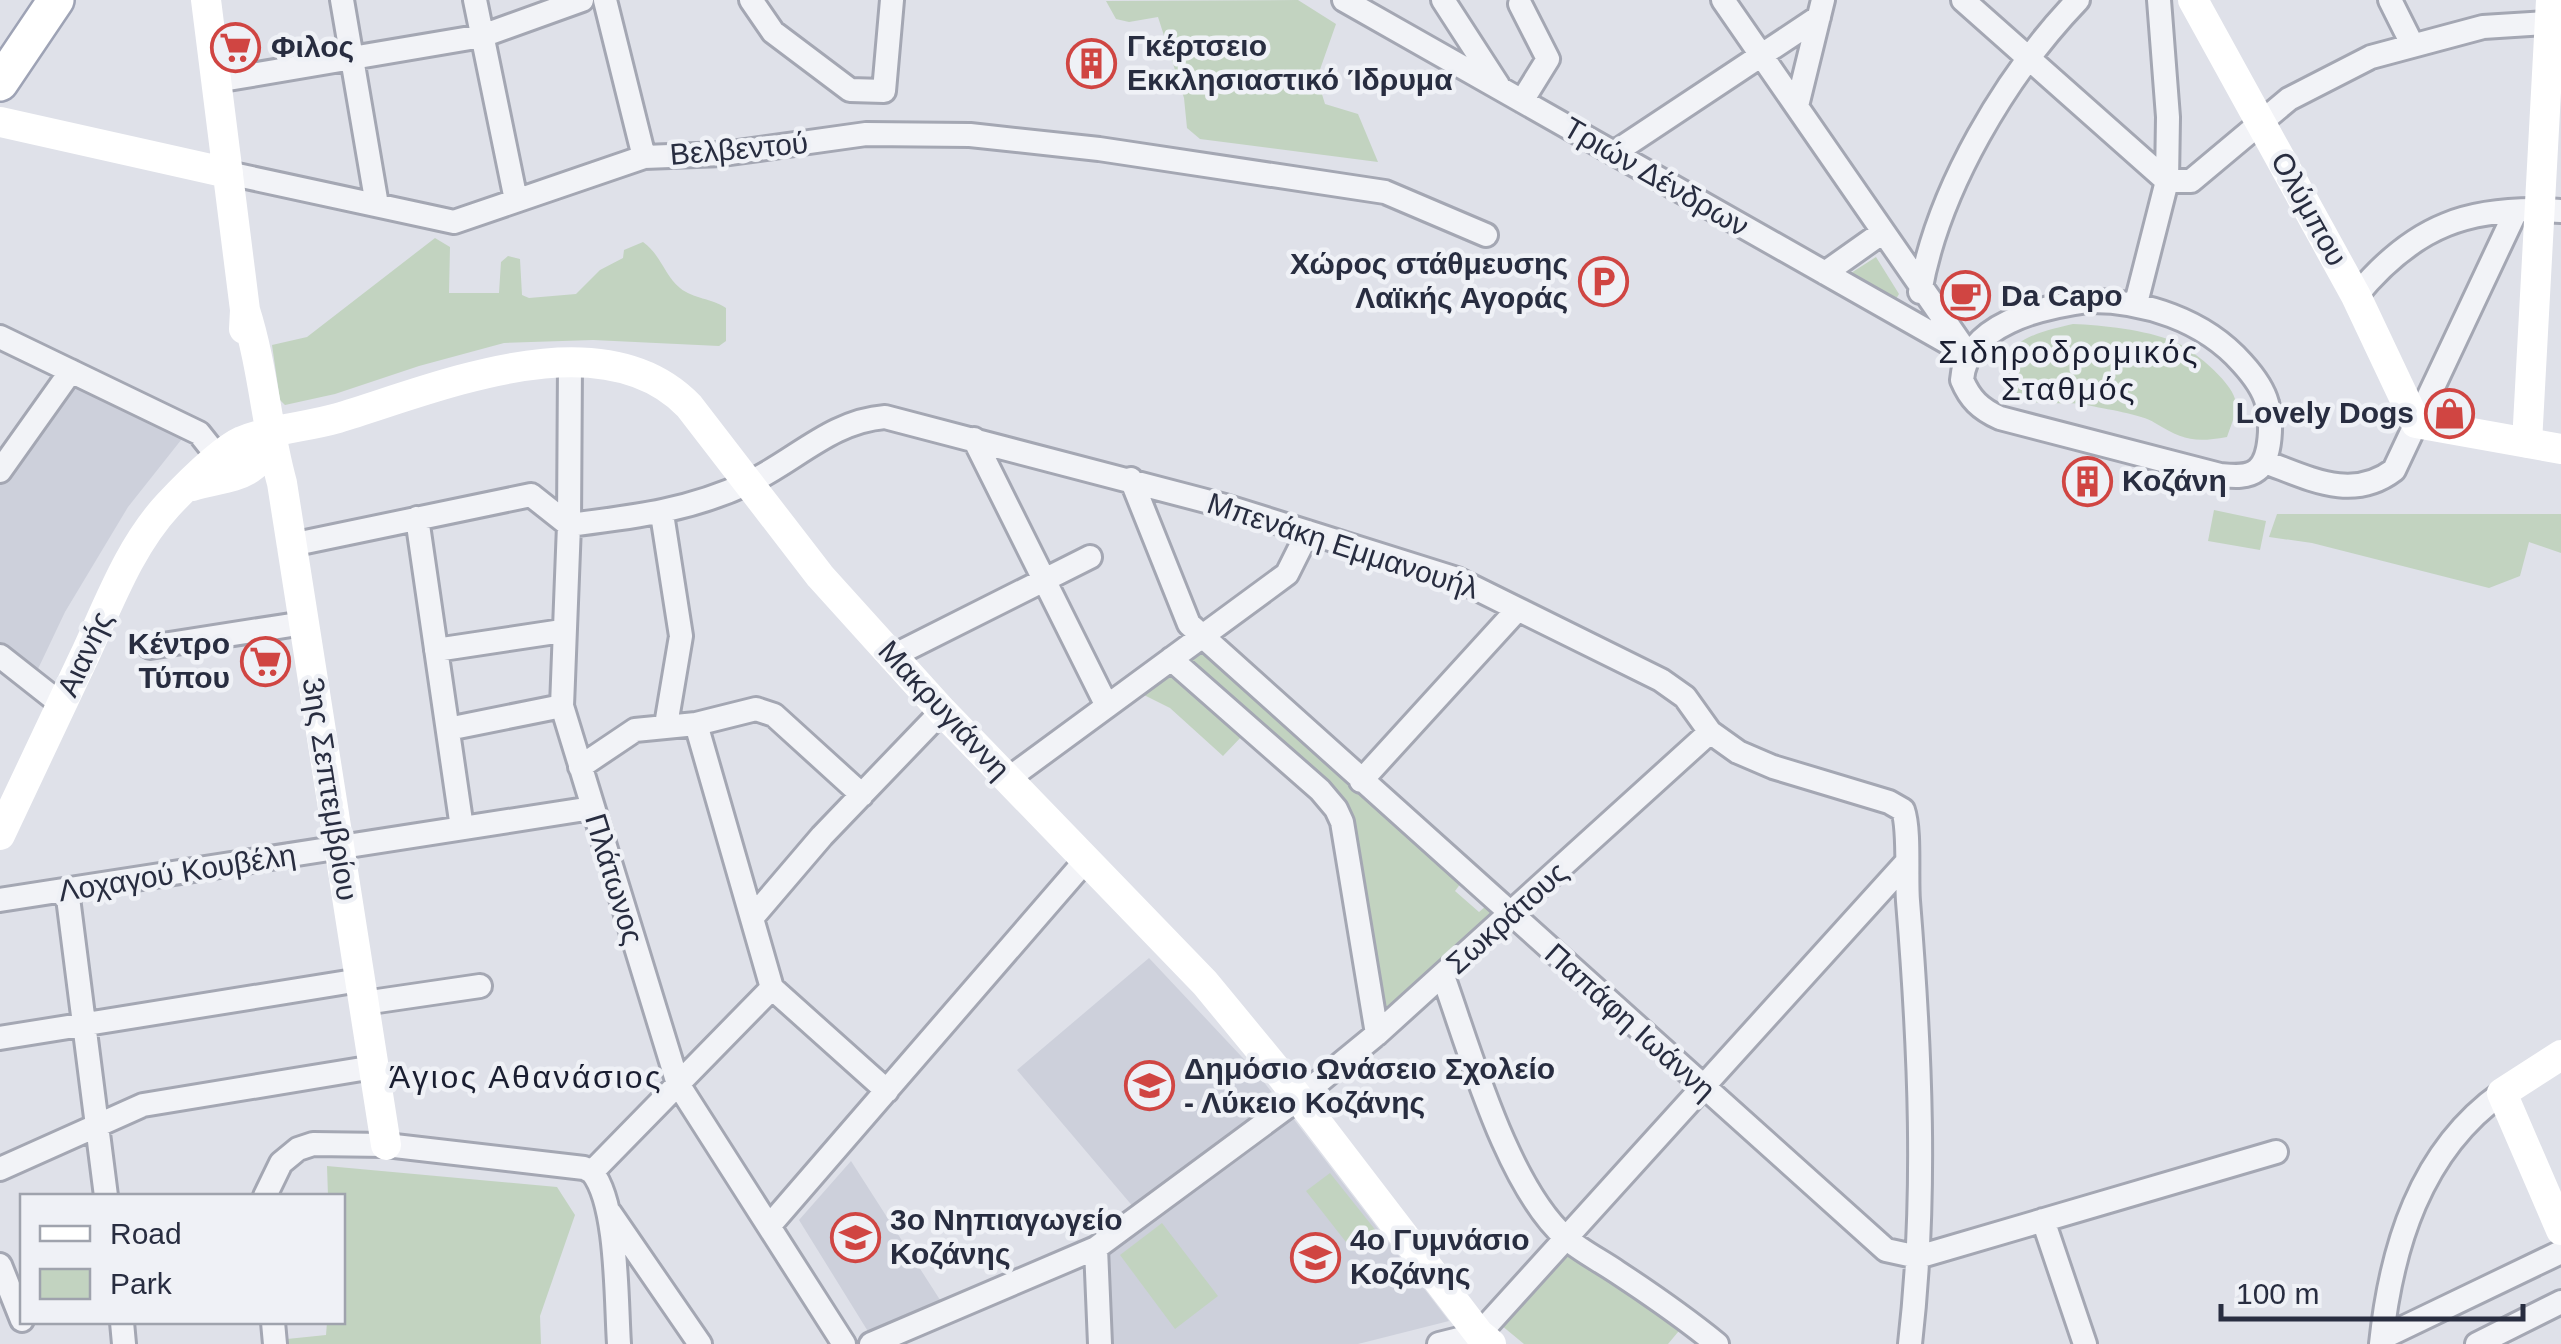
<svg xmlns="http://www.w3.org/2000/svg" width="2561" height="1344" font-family="Arial,sans-serif">
<style>
.built{fill:#cdd0db}
.green{fill:#c2d3c0}
.lines{fill:none;stroke-linecap:round;stroke-linejoin:round}
.street-casing{stroke:#a4a7b3;stroke-width:28}
.primary-casing{stroke:#9ea3b5;stroke-width:40}
.street{stroke:#f2f3f7;stroke-width:22}
.secondary{stroke:#fff;stroke-width:30}
.primary{stroke:#fff;stroke-width:35}
.labels{text-anchor:middle;stroke-width:9;stroke-linejoin:round;paint-order:stroke}
.poi-label{font-size:30px;font-weight:bold;fill:#282d40;stroke:#eff1f6;text-anchor:start}
.street-label{font-size:30px;fill:#282d40;stroke:#eff1f6}
.neighbourhood-label{font-size:32px;letter-spacing:2.5px;fill:#1a1e31;stroke:#eff1f6}
</style>
<rect width="100%" height="100%" fill="#dfe1e9"/>
<!-- built -->
<path class="built" d="M72 381 185 435 128 507 65 612 37 671 0 642V482Z
M1149 958 1256 1072 1277 1099 1135 1209 1017 1070Z
M1289 1113 1449 1321 1358 1344H1108L1105 1248Z
M851 1161 942 1303 869 1333 799 1220Z"/>
<!-- green -->
<path class="green" d="M1298 0 1336 24 1317 78 1325 104 1358 114 1378 162 1200 139 1187 128 1184 98 1158 17 1129 22 1116 19 1106 1Z
M435 238 450 247 449 293H499L501 262 508 256 520 259 522 295 529 298 576 294 600 270 623 258 624 250 643 242C662 256 664 275 680 288 693 299 712 298 726 308V341L719 346 593 340 504 343 419 366 335 394 285 405 280 400 272 345 307 337Z
M1876 257 1899 294 1896 299 1851 273Z
M2073 324C2102 325 2146 330 2173 341 2191 348 2230 380 2235 399 2238 411 2231 425 2227 437 2194 443 2183 440 2155 423 2142 414 2104 409 2087 405 2065 400 2041 408 2019 397 2010 392 2003 383 2003 372 2002 339 2047 330 2073 324Z
M2214 510 2266 521 2260 550 2208 541Z
M2277 514H2561V553L2529 542 2520 576 2489 588 2312 543 2269 537Z
M1202 650 1461 883 1455 891 1479 912 1486 906 1494 913 1385 1016 1353 826 1186 660Z
M1170 675 1243 735 1223 756 1170 708 1144 695Z
M327 1166 557 1187 575 1215 540 1316 541 1344H288L287 1339 326 1335 327 1322H342V1196H328Z
M1330 1173 1377 1232 1353 1251 1306 1191Z
M1162 1223 1218 1296 1175 1329 1120 1255Z
M1568 1249 1683 1326 1668 1344H1524L1501 1325Z"/>
<g class="lines">
<defs>
<path id="street" d="M342 0 377 205
M475 0 516 200
M605 0 644 157
M751 0 773 32 850 90 884 91 892 0
M1344 0 1968 354
M1443 0 1498 85
M1723 0 1963 347
M1963 0 2167 181
M2390 0 2412 44
M1520 4 1548 59 1522 101
M216 81 482 36 582 0
M1797 106 1823 0
M1614 153 1819 17
M228 173 454 222 644 157 723 154 866 134 970 135 1099 149 1385 192 1486 235
M2167 181H2191L2289 99 2371 57 2483 27 2561 22
M1825 273 1883 232
M1920 292C1938 189 2006 75 2078 0
M2356 296C2414 225 2470 205 2561 211
M2087 301C2143 300 2204 320 2242 363 2252 374 2263 388 2267 403 2272 420 2272 458 2257 470 2247 478 2232 476 2220 475L2000 418C1980 409 1970 399 1962 380 1966 324 2042 307 2087 301Z
M2136 303 2167 181 2168 117 2159 0
M0 337 199 433 218 457
M570 364 569 525 562 706 678 1084 844 1344
M974 439 1107 706
M2265 462C2309 478 2352 502 2394 470L2516 211
M0 471 71 371
M1131 479 1189 624 1886 1250 1918 1257 2276 1152
M662 514 681 636 666 725
M417 518 462 828
M291 545 531 495 569 525C633 517 688 511 748 483 794 462 831 421 885 417L1225 506 1457 579 1661 680 1685 697 1710 732 1738 752 1773 767 1889 802 1903 810C1910 830 1906 877 1908 901 1920 1048 1927 1197 1910 1344
M150 647 304 623
M436 650 562 631
M0 656 61 704
M893 656 1090 557
M1171 659 1320 790 1336 809 1342 822 1377 1034
M696 724 772 988 887 1091
M448 729 562 706
M580 767 635 730 696 724 756 709 774 715 862 795
M1008 779 1287 574 1308 532
M1361 781 1517 610
M67 890 106 1196
M0 900 592 808
M752 918 822 836 942 711
M1443 976C1470 1051 1507 1186 1566 1238 1581 1251 1601 1261 1617 1272 1652 1295 1685 1318 1717 1344
M364 1003 480 986
M0 1038 360 980
M0 1169 143 1105 374 1067
M592 1172 772 988
M592 1172C618 1204 616 1300 619 1344
M265 1196 281 1163 298 1149 313 1144 386 1145 584 1168 592 1172
M610 1213 700 1344
M2043 1220 2085 1344
M770 1225 1086 860
M1096 1248 1100 1344
M0 1265 22 1320
M122 1322 124 1344
M273 1322 275 1344
M2382 1338 2561 1252
M871 1344 1096 1248 1299 1098 1377 1034 1710 732
M1439 1344 1479 1334 1905 864
M2381 1344C2391 1248 2420 1151 2502 1093
M2477 1344 2561 1302"/>
<path id="primary" d="M0 83 56 0"/>
</defs>
<!-- street casing -->
<use href="#street" class="street-casing"/>
<!-- primary casing -->
<use href="#primary" class="primary-casing"/>
<!-- street -->
<use href="#street" class="street"/>
<!-- secondary -->
<path class="secondary" d="M206 0 245 310 244 329
M2193 0 2356 296 2416 423 2561 449
M0 122 228 173
M245 310C263 366 266 425 282 483L386 1145
M2527 443 2551 0
M192 486C229 475 262 479 269 435
M0 835C28 775 56 716 84 657 108 606 129 547 168 505 185 487 220 451 242 441 271 429 307 427 338 418 438 388 602 316 689 406L820 576 942 711 1205 983 1280 1074 1479 1334 1491 1344
M2561 1055 2502 1093 2561 1230"/>
<!-- primary -->
<use href="#primary" class="primary"/>
</g>
<!-- icons -->
<defs>
<symbol id="supermarket-ring" viewBox="-11 -11 22 22"><circle r="9.5" fill="#eff1f6" stroke="#d04542" stroke-width="1.5"/><path d="M-6-5.5h2.5l.6 2H6L4.5 2H-2.5L-4.4-4H-6ZM-1.5 3.2a1.3 1.3 0 1 0 .1 0ZM3 3.2a1.3 1.3 0 1 0 .1 0Z" fill="#d04542"/></symbol>
<symbol id="building-ring" viewBox="-11 -11 22 22"><circle r="9.5" fill="#eff1f6" stroke="#d04542" stroke-width="1.5"/><path d="M-4-6H4V6H1V3H-1V6H-4ZM-2.5-4.3h1.7v1.8h-1.7ZM.8-4.3h1.7v1.8H.8ZM-2.5-1h1.7V.8h-1.7ZM.8-1h1.7V.8H.8Z" fill="#d04542"/></symbol>
<symbol id="parking-ring" viewBox="-11 -11 22 22"><circle r="9.5" fill="#eff1f6" stroke="#d04542" stroke-width="1.5"/><path d="M-3.5-5.5H1a3.5 3.5 0 0 1 0 7H-1V5.5H-3.5ZM-1-3.4V-.6H.8a1.4 1.4 0 0 0 0-2.8Z" fill="#d04542"/></symbol>
<symbol id="cafe-ring" viewBox="-11 -11 22 22"><circle r="9.5" fill="#eff1f6" stroke="#d04542" stroke-width="1.5"/><path d="M-5.5-4.5H6V0H3Q3 3.5 0 3.5H-2.5Q-5.5 3.5-5.5 0ZM3-3.2v2h1.7v-2ZM-6 4.5H4V6H-6Z" fill="#d04542"/></symbol>
<symbol id="shop-ring" viewBox="-11 -11 22 22"><circle r="9.5" fill="#eff1f6" stroke="#d04542" stroke-width="1.5"/><path d="M-5-2.5h2.3a2.7 3.5 0 0 1 5.4 0H5L5.5 6h-11ZM-1.5-2.5h3a1.5 2.3 0 0 0-3 0Z" fill="#d04542"/></symbol>
<symbol id="school-ring" viewBox="-11 -11 22 22"><circle r="9.5" fill="#eff1f6" stroke="#d04542" stroke-width="1.5"/><path d="M0-5L7-2L0 1L-7-2ZM-4 1L0 2.5L4 1V4Q0 6-4 4Z" fill="#d04542"/></symbol>
</defs>
<g fill-rule="evenodd">
<use href="#supermarket-ring" x="208" y="20" width="55" height="55"/>
<use href="#building-ring" x="1064" y="36" width="55" height="55"/>
<use href="#parking-ring" x="1576" y="254" width="55" height="55"/>
<use href="#cafe-ring" x="1938" y="268" width="55" height="55"/>
<use href="#shop-ring" x="2422" y="386" width="55" height="55"/>
<use href="#building-ring" x="2060" y="454" width="55" height="55"/>
<use href="#supermarket-ring" x="238" y="634" width="55" height="55"/>
<use href="#school-ring" x="1122" y="1058" width="55" height="55"/>
<use href="#school-ring" x="828" y="1210" width="55" height="55"/>
<use href="#school-ring" x="1288" y="1230" width="55" height="55"/>
</g>
<g class="labels">
<!-- poi labels -->
<g class="poi-label">
<text x="1127" y="56">Γκέρτσειο<tspan x="1127" dy="34">Εκκλησιαστικό Ίδρυμα</tspan></text>
<text x="271" y="57">Φιλος</text>
<text x="1568" y="274" text-anchor="end">Χώρος στάθμευσης<tspan x="1568" dy="34">Λαϊκής Αγοράς</tspan></text>
<text x="2001" y="306">Da Capo</text>
<text x="2414" y="423" text-anchor="end">Lovely Dogs</text>
<text x="2122" y="491">Κοζάνη</text>
<text x="230" y="654" text-anchor="end">Κέντρο<tspan x="230" dy="34">Τύπου</tspan></text>
<text x="1184" y="1079">Δημόσιο Ωνάσειο Σχολείο<tspan x="1184" dy="34">- Λύκειο Κοζάνης</tspan></text>
<text x="890" y="1230">3ο Νηπιαγωγείο<tspan x="890" dy="34">Κοζάνης</tspan></text>
<text x="1350" y="1250">4ο Γυμνάσιο<tspan x="1350" dy="34">Κοζάνης</tspan></text>
</g>
<!-- street labels -->
<g class="street-label">
<text transform="translate(739 149) rotate(-5)" y="10">Βελβεντού</text>
<text transform="translate(1656 177) rotate(30)" y="10">Τριών Δένδρων</text>
<text transform="translate(2309 209) rotate(61)" y="10">Ολύμπου</text>
<text transform="translate(1343 546) rotate(18)" y="10">Μπενάκη Εμμανουήλ</text>
<text transform="translate(85 654) rotate(-65)" y="10">Αιανής</text>
<text transform="translate(944 710) rotate(47)" y="10">Μακρυγιάννη</text>
<text transform="translate(330 789) rotate(81)" y="10">3ης Σεπτεμβρίου</text>
<text transform="translate(177 873) rotate(-9)" y="10">Λοχαγού Κουβέλη</text>
<text transform="translate(614 879) rotate(73)" y="10">Πλάτωνος</text>
<text transform="translate(1507 918) rotate(-42)" y="10">Σωκράτους</text>
<text transform="translate(1630 1022) rotate(42)" y="10">Παπάφη Ιωάννη</text>
</g>
<!-- neighbourhood labels -->
<g class="neighbourhood-label">
<text x="2069" y="363">Σιδηροδρομικός<tspan x="2069" dy="37">Σταθμός</tspan></text>
<text x="526" y="1088">Άγιος Αθανάσιος</text>
</g>
</g>
<!-- legend -->
<rect x="20" y="1194" width="325" height="130" fill="#eff1f6" stroke="#9fa3ad" stroke-width="2.5"/>
<rect x="40" y="1226" width="50" height="15" fill="#ffffff" stroke="#9fa3ad" stroke-width="2.5"/>
<text x="110" y="1244" font-size="30" fill="#282d40">Road</text>
<rect x="40" y="1269" width="50" height="30" fill="#c2d3c0" stroke="#9fa3ad" stroke-width="2.5"/>
<text x="110" y="1294" font-size="30" fill="#282d40">Park</text>
<!-- scale -->
<path d="M2221 1304v15h302v-15" fill="none" stroke="#282d40" stroke-width="5"/>
<text x="2236" y="1304" font-size="30" fill="#282d40" stroke="#eff1f6" stroke-width="8" paint-order="stroke">100 m</text>
</svg>
